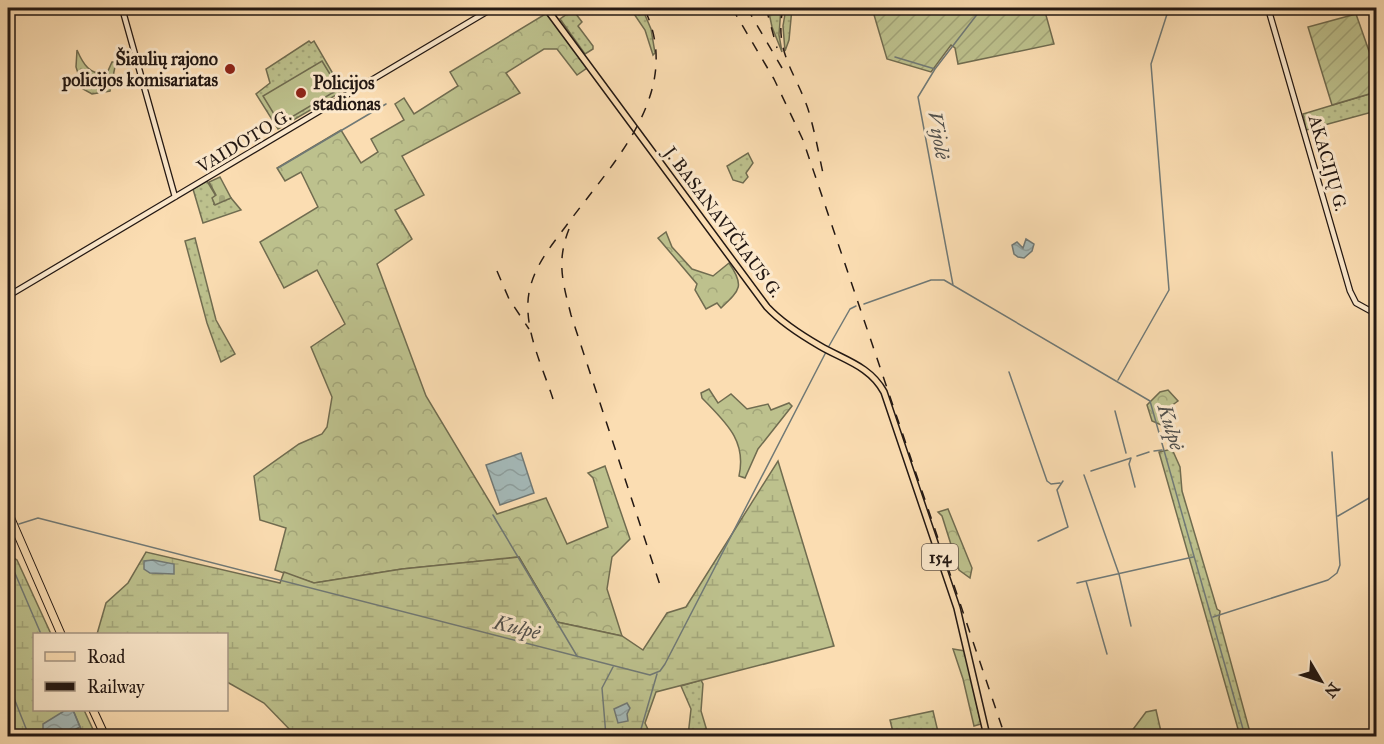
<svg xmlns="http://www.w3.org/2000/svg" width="1384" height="744" font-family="'IM FELL Great Primer',serif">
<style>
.grass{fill:url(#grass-dots);stroke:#706c50;stroke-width:1.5}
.forest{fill:url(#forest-crowns);stroke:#706c50;stroke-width:1.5}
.wetland{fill:url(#wetland-marsh);stroke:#706c50;stroke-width:1.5}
.cemetery{fill:url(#cemetery-stones);stroke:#706c50;stroke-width:1.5}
.garden{fill:url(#garden-furrows);stroke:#706c50;stroke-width:1.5}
.pitch{fill:#bdc18d;stroke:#706c50;stroke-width:1.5}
.water{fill:url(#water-waves);stroke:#707976;stroke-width:1.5}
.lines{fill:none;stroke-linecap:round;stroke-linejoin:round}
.stream{stroke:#707976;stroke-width:1.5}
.secondary-casing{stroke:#231813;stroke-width:7}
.primary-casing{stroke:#231813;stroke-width:8}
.highway-casing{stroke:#231813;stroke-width:9}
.secondary{stroke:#fce9cd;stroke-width:4.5}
.primary{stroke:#fbddb2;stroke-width:5}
.highway{stroke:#fbddb2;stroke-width:7}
.rail{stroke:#231813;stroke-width:1.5;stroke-dasharray:10 10;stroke-linecap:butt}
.poi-dot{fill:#8f2418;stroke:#fce9cd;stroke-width:2}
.labels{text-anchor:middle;stroke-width:6;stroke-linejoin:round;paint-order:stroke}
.shield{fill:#fce9cd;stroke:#64574b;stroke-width:1.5}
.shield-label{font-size:16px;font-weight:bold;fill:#231813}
.poi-label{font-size:18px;font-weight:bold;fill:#231813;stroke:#fce9cd;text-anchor:end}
.street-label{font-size:18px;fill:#231813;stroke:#fce9cd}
.water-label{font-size:20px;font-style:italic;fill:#50504d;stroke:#fce9cd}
</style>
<defs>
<pattern id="grass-dots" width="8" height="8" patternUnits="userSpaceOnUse" patternTransform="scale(1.5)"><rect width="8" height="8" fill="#bdc18d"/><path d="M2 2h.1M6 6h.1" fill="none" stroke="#a2a579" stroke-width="1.8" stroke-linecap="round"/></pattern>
<pattern id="forest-crowns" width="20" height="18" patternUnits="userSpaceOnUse" patternTransform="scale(1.5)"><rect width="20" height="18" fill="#bdc18d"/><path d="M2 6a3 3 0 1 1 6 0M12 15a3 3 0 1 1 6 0" fill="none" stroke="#a2a579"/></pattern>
<pattern id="wetland-marsh" width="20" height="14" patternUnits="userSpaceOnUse" patternTransform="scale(1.5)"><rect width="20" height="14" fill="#bdc18d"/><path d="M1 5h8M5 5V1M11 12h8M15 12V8" fill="none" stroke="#a2a579"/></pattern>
<pattern id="cemetery-stones" width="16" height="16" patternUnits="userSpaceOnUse" patternTransform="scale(1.5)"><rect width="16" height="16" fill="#bdc18d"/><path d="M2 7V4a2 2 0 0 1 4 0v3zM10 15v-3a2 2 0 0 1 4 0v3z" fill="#a2a579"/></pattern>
<pattern id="garden-furrows" width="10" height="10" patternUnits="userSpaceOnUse" patternTransform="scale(1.5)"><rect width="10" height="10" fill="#bdc18d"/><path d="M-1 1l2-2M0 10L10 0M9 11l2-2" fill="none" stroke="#a2a579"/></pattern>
<pattern id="water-waves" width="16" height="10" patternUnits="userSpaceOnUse" patternTransform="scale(1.5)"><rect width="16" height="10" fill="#a4b9b8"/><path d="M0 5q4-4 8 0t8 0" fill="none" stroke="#8d9e9d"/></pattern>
</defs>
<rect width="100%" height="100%" fill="#fbddb2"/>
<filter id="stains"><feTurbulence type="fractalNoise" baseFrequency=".00333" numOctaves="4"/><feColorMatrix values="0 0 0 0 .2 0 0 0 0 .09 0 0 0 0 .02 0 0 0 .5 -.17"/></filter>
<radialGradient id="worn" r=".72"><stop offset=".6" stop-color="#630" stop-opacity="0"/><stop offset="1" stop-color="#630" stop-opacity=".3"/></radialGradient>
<!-- grass -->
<path class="grass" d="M630 8H642L651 29 655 53 653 55 645 30Z
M768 8H781L779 35 782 52 772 27Z
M786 8H792L789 40 785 51 783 26Z
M573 10 582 22 578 26 593 46V49L585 54 560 19Z
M309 41 311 43 314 41 343 91 278 129 256 94 270 83 266 69Z
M77 50C83 64 90 76 107 73L112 62H116L110 91 92 94 83 89 76 67Z
M1376 92V111L1306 130 1303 114Z
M748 153 753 163 746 173 748 177 743 183 733 180 727 166Z
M207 181 216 196 214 204 231 198 241 210 203 223 193 189Z
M195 238 216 320 235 354 221 362 207 323 185 241Z
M1172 449 1180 467 1182 491 1217 609 1220 611 1219 619 1251 736H1240L1159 452Z
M701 680 703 684 701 711 707 731 705 736H688L691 709 681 686Z
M933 711 939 736H894L890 720Z"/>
<!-- forest -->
<path class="forest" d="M547 13 587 68 577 75 557 49H544L506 73 520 93 402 156 424 195 395 210 412 239 377 264 426 396 497 514 546 498 567 544 608 527 593 478 588 473 605 466 630 539 612 557 607 589 622 636 557 622 519 557 402 569 314 583 275 570 286 528 260 520 254 476 299 444 322 434 327 427 332 397 311 347 345 324 317 270 284 288 260 242 318 207 301 172 285 181 277 168 341 130 361 163 378 152 371 139 404 120 395 104 404 98 414 114 458 86 450 72Z
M666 232 672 247 692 269 713 276 729 263C745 286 740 290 721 308L717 303 706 309 695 290 697 284 658 238Z
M709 389 718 403 731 394 747 409 768 404 771 410 789 403 792 406 758 449 745 478 739 476C747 440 725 422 702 398L701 393Z
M1168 390 1178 401 1167 409 1162 421 1164 426 1152 421 1147 405 1160 392Z
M948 509 972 568 970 578 959 570 942 516 938 512Z
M953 649 965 651 981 724 974 726 963 679Z
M1156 710 1162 736H1128L1146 712Z"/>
<!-- wetland -->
<path class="wetland" d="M778 461 834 646 656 692 645 723 651 736H296L264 703 227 682 226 634H97L106 603 128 583 146 552 280 583 284 572 314 583 402 569 519 557 557 622 622 636 643 650 667 613 686 607Z
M11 556 17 560 51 634H34V710H84L96 736H8V559Z"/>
<!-- cemetery -->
<path class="cemetery" d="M220 177 231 198 215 205 212 198 216 195 209 182Z"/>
<!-- garden -->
<path class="garden" d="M872 8H1044L1054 44 958 64 955 48 951 45 931 72 887 59Z
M1356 14 1376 71V92L1332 105 1308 27Z"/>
<!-- pitch -->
<path class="pitch" d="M322 61 339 89 280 124 263 96Z"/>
<!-- water -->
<path class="water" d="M1026 239 1034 244 1032 251 1024 258 1018 257 1014 254 1012 245 1017 242 1023 248Z
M521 453 534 493 500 505 486 465Z
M153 560 174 564V574L150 573 144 569V561Z
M627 703 630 708 627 714 628 721 618 723 614 709Z
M73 710 80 727 62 736H50L43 730V724L64 711Z"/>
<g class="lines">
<!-- stream -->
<path class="stream" d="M895 57 935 69
M278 168 386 104
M953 285 918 97 935 69 982 8
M864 304 931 280H944L1150 401 1245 736
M829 346 850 309 856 306
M1009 372 1047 481 1051 484 1060 483
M1118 380 1169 290 1151 64 1169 8
M1115 411 1126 453
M1154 451 1162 450
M1137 456 1149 452
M1091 471 1131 458 1129 464 1135 487
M1084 475 1119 574 1131 626
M493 515 577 656
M1338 516 1376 494
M19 524 38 518 650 675 660 671 665 664 826 352
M1038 541 1068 527 1057 490 1063 481
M12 557 9 561 13 568
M14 571 41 634
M1086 581 1107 654
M1077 583 1193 557
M1213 617 1328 580 1337 573 1340 565 1332 452
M8 683 29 736
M73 710 84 736
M606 736 602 688 613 667
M627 736 640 732
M639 736 657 674"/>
<defs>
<path id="secondary" d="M122 8 175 197
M1268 8 1350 291 1356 303 1376 314
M8 296 493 8"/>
<path id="primary" d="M546 8 767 307C782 323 801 335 820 346 844 360 870 366 884 392L957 608 987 736"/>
<path id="highway" d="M8 512 61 634
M93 710 105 736"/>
</defs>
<!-- secondary casing -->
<use href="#secondary" class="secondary-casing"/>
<!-- primary casing -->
<use href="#primary" class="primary-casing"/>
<!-- highway casing -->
<use href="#highway" class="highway-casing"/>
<!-- secondary -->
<use href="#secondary" class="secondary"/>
<!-- primary -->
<use href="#primary" class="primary"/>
<!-- highway -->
<use href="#highway" class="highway"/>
<!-- rail -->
<path class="rail" d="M732 8 774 79 803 140 1005 736
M747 8 782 68
M766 8 777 48
M783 8C774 52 795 71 808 109 815 132 819 155 824 178
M569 229C556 262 563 283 571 315L660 585
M497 271 509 299 529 329
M553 399C542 365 521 324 530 288 536 264 551 246 566 226 613 162 685 92 644 8"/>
</g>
<!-- markers -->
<g class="poi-dot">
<circle cx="230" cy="69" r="6"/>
<circle cx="301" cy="93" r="6"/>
</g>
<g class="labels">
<!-- shield labels -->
<rect class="shield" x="922" y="544" width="36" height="26" rx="4.5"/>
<g class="shield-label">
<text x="940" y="563">154</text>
</g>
<!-- poi labels -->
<g class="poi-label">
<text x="218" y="65">Šiaulių rajono<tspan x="218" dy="21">policijos komisariatas</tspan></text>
<text x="313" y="89" text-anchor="start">Policijos<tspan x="313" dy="21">stadionas</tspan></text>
</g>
<!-- street labels -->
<g class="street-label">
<text transform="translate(244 141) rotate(-31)" y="6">VAIDOTO G.</text>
<text transform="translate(1328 163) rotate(74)" y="6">AKACIJŲ G.</text>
<text transform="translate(723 222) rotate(53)" y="6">J. BASANAVIČIAUS G.</text>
</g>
<!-- water labels -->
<g class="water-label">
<text transform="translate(939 135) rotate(80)" y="7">Vijolė</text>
<text transform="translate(1171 427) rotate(73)" y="7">Kulpė</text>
<text transform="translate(517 627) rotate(14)" y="7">Kulpė</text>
</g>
</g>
<!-- margin -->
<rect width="1384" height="744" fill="none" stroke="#fbddb2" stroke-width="30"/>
<rect x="9" y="9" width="1366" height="726" fill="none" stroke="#231813" stroke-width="3"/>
<rect x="15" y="15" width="1354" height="714" fill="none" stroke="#231813" stroke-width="1.5"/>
<!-- legend -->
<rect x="33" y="633" width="195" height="78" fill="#fce9cd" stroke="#a59583" stroke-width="1.5"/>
<rect x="45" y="652" width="30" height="9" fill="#fbddb2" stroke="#a59583" stroke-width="1.5"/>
<text x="87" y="663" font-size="18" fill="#231813">Road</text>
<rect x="45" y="682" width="30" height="9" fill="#231813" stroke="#a59583" stroke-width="1.5"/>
<text x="87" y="693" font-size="18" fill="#231813">Railway</text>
<!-- north arrow -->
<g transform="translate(1321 681) rotate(129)" stroke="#fce9cd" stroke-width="4.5" paint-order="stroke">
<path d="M0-4.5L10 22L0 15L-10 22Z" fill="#231813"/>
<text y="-9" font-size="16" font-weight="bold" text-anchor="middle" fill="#231813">N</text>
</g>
<rect width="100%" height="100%" filter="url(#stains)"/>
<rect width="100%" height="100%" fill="url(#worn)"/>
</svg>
